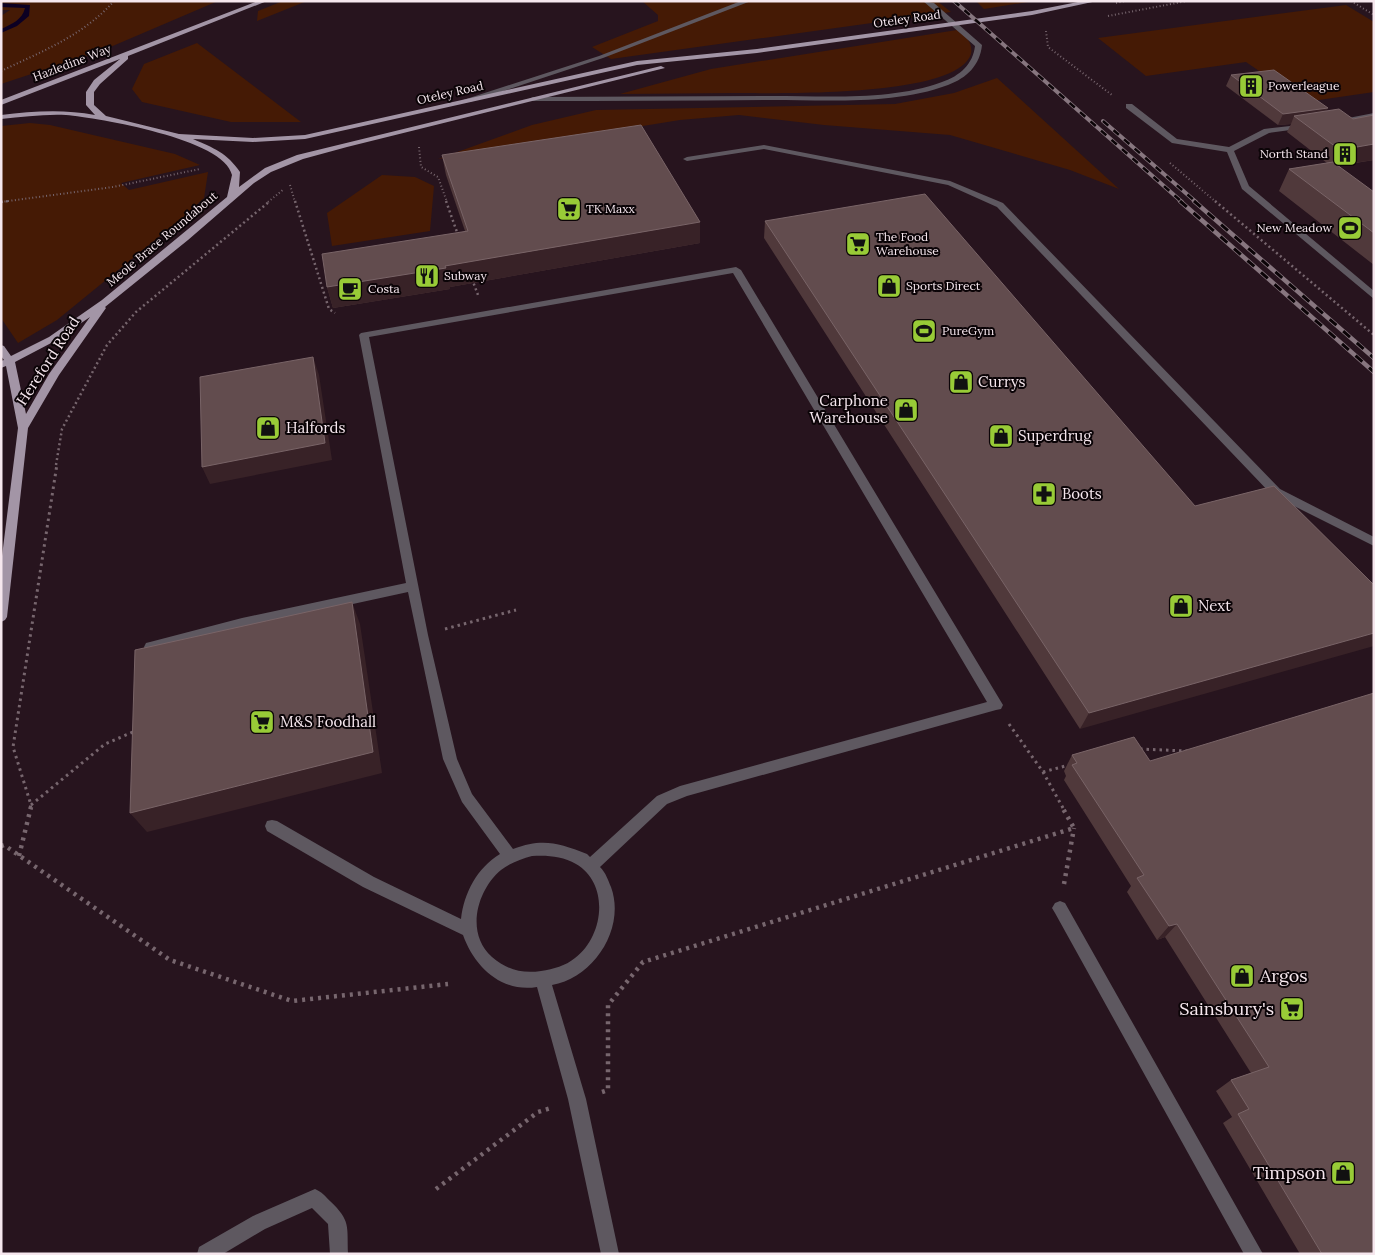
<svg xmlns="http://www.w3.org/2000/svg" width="1375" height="1255" font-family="Lora,serif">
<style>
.green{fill:#451a05}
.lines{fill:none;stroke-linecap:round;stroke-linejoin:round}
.stream{fill:#0c0023;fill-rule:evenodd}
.path-far3{stroke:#77666e;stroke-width:2;stroke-dasharray:1 2.5;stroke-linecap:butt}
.path-far2{stroke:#77666e;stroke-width:2.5;stroke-dasharray:2 3;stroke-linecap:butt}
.path-far1{stroke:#77666e;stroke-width:3;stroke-dasharray:2.5 4;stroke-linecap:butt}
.path{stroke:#77666e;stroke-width:4.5;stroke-dasharray:3 5;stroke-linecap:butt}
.minor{fill:#5e5860;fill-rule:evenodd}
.major{fill:#a395a6;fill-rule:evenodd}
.rail-far1-casing{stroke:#87767f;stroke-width:4}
.rail-casing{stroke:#87767f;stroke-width:4.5}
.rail-far1{stroke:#0b0407;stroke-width:2.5;stroke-dasharray:7;stroke-linecap:butt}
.rail{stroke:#0b0407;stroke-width:3;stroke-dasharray:9;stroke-linecap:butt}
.wall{fill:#50393b}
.shaded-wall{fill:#382227}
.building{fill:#624c4e;stroke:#796467}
.labels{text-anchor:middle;stroke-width:4;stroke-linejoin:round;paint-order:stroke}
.far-street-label{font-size:12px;fill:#f6e7ee;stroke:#0b0407}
.far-poi-label{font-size:12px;fill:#f6e7ee;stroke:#0b0407;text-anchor:start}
.street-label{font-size:15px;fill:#f6e7ee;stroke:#0b0407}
.poi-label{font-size:15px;fill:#f6e7ee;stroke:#0b0407;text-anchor:start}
.near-poi-label{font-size:18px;fill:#f6e7ee;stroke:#0b0407;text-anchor:end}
</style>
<rect width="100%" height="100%" fill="#27141e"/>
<!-- green -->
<path class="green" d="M1 1H218L101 51 1 84V16L10 10H1Z
M283 1H307L257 21 258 11Z
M642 1H937L951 12 611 59 592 47 658 21V15Z
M976 1H1034L984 9Z
M1346 5 1374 22V92L1305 102 1246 62 1146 76 1098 38Z
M957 30C960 33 966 36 968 40 971 44 972 49 971 54 957 98 776 93 734 93 696 93 658 94 620 94L711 69Z
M197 43 301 122H231L142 102 132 89 144 64Z
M997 78 1119 189 1070 170 950 135 824 125 739 115 680 120 438 159 532 125 596 110 895 104 954 93Z
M30 123 50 125 175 154 200 165 121 183 129 190 208 172 204 198 182 218 57 320 18 343 1 318V126Z
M382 175 415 177 434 186 430 231 332 246 327 213Z"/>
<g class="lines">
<!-- stream -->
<path class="stream" d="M1 3 30 5 29 16 17 26 1 33V29C12 24 22 20 25 8L1 7Z"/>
<!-- path-far3 -->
<path class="path-far3" d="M1351 1 1374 15
M1116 3 1125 1
M1108 16 1187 1
M1046 31 1048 47 1112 95
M1 71C41 52 84 35 114 1
M419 147 421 167 438 177 447 202
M1170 163 1216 202
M290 185 295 202
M1 202 113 187 200 169
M268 202 284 189"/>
<!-- path-far2 -->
<path class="path-far2" d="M295 201 329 309 335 313
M446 201 458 235
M1215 201 1374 335
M1 202 9 201
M472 279 478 295
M56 465 62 429 107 345 136 312 270 201"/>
<!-- path-far1 -->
<path class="path-far1" d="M445 629 516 610
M1009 724 1043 772 1063 808
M1140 749 1187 751
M1043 772 1069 765
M31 805 105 744 133 732V729
M30 808 31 805 13 747 57 464"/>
<!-- path -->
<path class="path" d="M1 846 4 845 170 960 292 1001 448 984
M19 856 31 807
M1064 884 1074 828
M602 1092 608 1090V1005L643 962 1074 828 1062 807
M436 1189 538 1112 551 1108"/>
<!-- minor -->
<path class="minor" d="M741 1H751L603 58 470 102 463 100 599 56Z
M923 1 934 3 982 45C980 65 967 78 948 85 895 105 827 100 771 100 692 101 612 101 533 101L529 99 533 97C613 97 693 96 772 96 826 96 891 101 942 82 960 76 973 64 975 46Z
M1126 104H1132L1177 139 1229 147 1264 129 1308 124 1309 126 1305 128 1269 133 1234 151 1249 186 1374 291V299L1242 189 1227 152 1172 143 1126 108Z
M1374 113V117L1337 123 1333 121Z
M764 145 950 181 1003 203 1280 489 1374 537V546L1272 495 997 207 948 185 764 149 687 161 683 159 687 157Z
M736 267 741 270 1003 705 1001 709 996 710 687 796 667 804 600 867C606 873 608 880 611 887 626 928 594 978 552 985L586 1099 619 1254H601L568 1099 537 987C501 993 474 966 463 935L363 887 267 831 265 826 267 821 272 820 277 821 374 877 461 919C464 893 477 868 500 854L462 802 443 759 408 592 242 628 150 652 146 651 144 647 146 643 150 642 242 618 406 583 359 335 361 333ZM733 273 987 702 680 786 657 796 590 857 587 854C558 843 543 838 513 849L472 794 457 759 428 635 369 337ZM532 856C547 855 562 856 576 864 610 884 604 936 575 958 565 966 554 969 541 971 521 974 506 969 492 957 465 933 477 890 501 870 510 863 521 859 532 856Z
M1060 901 1065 903 1263 1254H1244L1055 913 1052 908 1055 903Z
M315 1189C322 1192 325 1196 330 1201 351 1221 347 1226 348 1254H330L328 1224 312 1208 265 1229 223 1254H197L199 1247 253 1216Z"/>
<!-- major -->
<path class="major" d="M258 1H267L128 56V59L100 84 94 92V105L106 116 179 134 253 138 305 135 637 61 757 49 1032 11 1083 1H1097L1032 15 757 53 637 65 305 139 253 142 193 139C214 148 227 153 240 172L239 187 265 168 297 155 661 66 665 68 347 147 303 159 271 172 254 183 188 240 105 307 106 308 59 375 28 428 7 617 5 620 1 622V564L18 428 6 366 1 368V361L4 360 1 356V345L4 346 11 356 49 337 102 300 227 197 232 175C225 139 98 118 66 115 44 114 23 117 1 119V115C33 111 64 109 95 115L86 105V92L94 80 120 59 1 105V100ZM90 317 49 374 26 414 15 362 55 341Z"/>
<defs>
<path id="rail-far1" d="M954 1 1182 202
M1103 121 1196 202"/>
<path id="rail" d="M1180 201 1374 372
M1194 201 1374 358"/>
</defs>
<!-- rail-far1 casing -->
<use href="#rail-far1" class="rail-far1-casing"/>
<!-- rail casing -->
<use href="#rail" class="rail-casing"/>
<!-- rail-far1 -->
<use href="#rail-far1" class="rail-far1"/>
<!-- rail -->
<use href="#rail" class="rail"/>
</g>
<!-- wall -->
<path class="wall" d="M1231 75 1326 111 1353 119 1374 115V160L1337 166 1374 192V265L1279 191 1289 169 1327 163 1287 132 1291 124 1278 125 1226 86Z
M442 155 700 243 450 287V289L333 308 327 287 465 231 446 175Z
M765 221 1195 506 1274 486 1080 729 764 238Z
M1134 737 1374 1254H1300L1223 1123 1232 1117 1216 1091 1231 1080 1251 1073 1165 937 1157 940 1127 892 1131 886 1064 780 1066 776 1064 771 1072 755Z"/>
<!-- shaded-wall -->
<path class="shaded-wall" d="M1328 108 1322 119 1294 116 1291 124 1278 125 1283 114Z
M1374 144V160L1332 166 1340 150Z
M700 222V243L450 287V289L333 308 327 287 445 266Z
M313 357 319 375 332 460 210 484 202 467Z
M352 602 360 624 382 773 147 832 130 813Z
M1374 633V646L1080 729 1089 713Z
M1177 924 1165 937 1157 940 1169 926Z"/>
<!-- building -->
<path class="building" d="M1274 70 1328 108 1283 114 1231 75Z
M1339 109 1353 119 1374 115V144L1340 150 1294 116Z
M641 125 700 222 445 266 446 268 327 287 322 254 468 231 442 155Z
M1333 162 1374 192V233L1289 169Z
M925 194 1195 506 1274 486 1374 585V633L1089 713 765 221Z
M313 357 325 443 202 467 200 377Z
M352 602 373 752 130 813 135 650Z
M1374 693V1254H1322L1238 1114 1249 1109 1231 1080 1269 1067 1177 924 1169 926 1137 878 1144 875 1072 765 1077 763 1072 755 1134 737 1150 761Z"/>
<!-- icons -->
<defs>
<symbol id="building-square" viewBox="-11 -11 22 22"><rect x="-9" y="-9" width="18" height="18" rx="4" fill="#98cb37" stroke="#0b0407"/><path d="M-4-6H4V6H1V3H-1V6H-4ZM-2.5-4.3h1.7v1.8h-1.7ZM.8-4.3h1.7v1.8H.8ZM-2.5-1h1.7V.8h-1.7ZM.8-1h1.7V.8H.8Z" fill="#111"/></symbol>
<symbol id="supermarket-square" viewBox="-11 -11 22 22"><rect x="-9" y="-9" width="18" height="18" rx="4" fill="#98cb37" stroke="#0b0407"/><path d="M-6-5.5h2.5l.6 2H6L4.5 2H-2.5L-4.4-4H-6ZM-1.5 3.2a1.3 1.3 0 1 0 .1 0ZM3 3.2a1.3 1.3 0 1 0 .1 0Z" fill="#111"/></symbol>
<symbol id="stadium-square" viewBox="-11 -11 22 22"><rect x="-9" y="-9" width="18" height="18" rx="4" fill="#98cb37" stroke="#0b0407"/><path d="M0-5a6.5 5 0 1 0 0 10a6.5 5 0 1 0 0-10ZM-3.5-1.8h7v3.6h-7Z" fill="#111"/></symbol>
<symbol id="restaurant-square" viewBox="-11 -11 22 22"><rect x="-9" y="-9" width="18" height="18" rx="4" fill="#98cb37" stroke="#0b0407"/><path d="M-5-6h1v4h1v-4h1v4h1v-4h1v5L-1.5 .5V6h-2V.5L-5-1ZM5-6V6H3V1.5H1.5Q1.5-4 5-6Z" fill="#111"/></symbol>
<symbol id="shop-square" viewBox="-11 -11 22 22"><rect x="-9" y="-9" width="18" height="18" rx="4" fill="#98cb37" stroke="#0b0407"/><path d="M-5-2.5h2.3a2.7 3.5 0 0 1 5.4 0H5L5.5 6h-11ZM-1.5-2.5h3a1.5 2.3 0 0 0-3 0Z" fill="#111"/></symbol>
<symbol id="cafe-square" viewBox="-11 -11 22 22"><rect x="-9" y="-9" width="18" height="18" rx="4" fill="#98cb37" stroke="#0b0407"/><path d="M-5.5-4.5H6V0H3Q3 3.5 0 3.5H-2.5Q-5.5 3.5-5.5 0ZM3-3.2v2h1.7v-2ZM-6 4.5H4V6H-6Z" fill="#111"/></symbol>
<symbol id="pharmacy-square" viewBox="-11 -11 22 22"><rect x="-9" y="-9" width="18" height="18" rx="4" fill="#98cb37" stroke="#0b0407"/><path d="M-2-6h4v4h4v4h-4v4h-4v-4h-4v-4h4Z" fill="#111"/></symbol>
</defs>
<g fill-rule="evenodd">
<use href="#building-square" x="1237" y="72" width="28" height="28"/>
<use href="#building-square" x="1331" y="140" width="28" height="28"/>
<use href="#supermarket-square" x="555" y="195" width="28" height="28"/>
<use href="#stadium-square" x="1336" y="214" width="28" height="28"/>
<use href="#supermarket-square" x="844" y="230" width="28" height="28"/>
<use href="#restaurant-square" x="413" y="262" width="28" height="28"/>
<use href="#shop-square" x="875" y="272" width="28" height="28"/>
<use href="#cafe-square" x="336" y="275" width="28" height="28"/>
<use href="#stadium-square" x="910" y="317" width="28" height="28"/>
<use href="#shop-square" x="947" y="368" width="28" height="28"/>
<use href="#shop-square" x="892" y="396" width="28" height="28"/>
<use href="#shop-square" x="254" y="414" width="28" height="28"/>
<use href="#shop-square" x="987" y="422" width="28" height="28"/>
<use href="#pharmacy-square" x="1030" y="480" width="28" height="28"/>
<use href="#shop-square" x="1167" y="592" width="28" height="28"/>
<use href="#supermarket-square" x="248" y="708" width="28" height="28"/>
<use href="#shop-square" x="1228" y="962" width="28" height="28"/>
<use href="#supermarket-square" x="1278" y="995" width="28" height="28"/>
<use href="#shop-square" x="1329" y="1159" width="28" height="28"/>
</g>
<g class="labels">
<!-- far-street labels -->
<g class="far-street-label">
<text transform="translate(907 19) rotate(-8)" y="4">Oteley Road</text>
<text transform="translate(72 63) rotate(-21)" y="4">Hazledine Way</text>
<text transform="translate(450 93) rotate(-13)" y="4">Oteley Road</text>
<text transform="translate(162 239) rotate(-40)" y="4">Meole Brace Roundabout</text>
</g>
<!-- far-poi labels -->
<g class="far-poi-label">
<text x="1268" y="90">Powerleague</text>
<text x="1328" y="158" text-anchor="end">North Stand</text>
<text x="586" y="213">TK Maxx</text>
<text x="1332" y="232" text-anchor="end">New Meadow</text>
<text x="876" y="241">The Food<tspan x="876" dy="14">Warehouse</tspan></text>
<text x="444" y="280">Subway</text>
<text x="906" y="290">Sports Direct</text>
<text x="368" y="293">Costa</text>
<text x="942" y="335">PureGym</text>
</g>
<!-- street labels -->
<g class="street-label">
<text transform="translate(48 361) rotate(-57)" y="5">Hereford Road</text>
</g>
<!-- poi labels -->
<g class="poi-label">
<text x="978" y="387">Currys</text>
<text x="888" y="406" text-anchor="end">Carphone<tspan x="888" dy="17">Warehouse</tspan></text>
<text x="286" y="433">Halfords</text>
<text x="1018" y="441">Superdrug</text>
<text x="1062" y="499">Boots</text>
<text x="1198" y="611">Next</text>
<text x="280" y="727">M&amp;S Foodhall</text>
</g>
<!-- near-poi labels -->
<g class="near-poi-label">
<text x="1260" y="982" text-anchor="start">Argos</text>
<text x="1274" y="1015">Sainsbury's</text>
<text x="1326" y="1179">Timpson</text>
</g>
</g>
<!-- border -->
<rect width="1375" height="1255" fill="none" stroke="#f6e7ee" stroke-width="5"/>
</svg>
